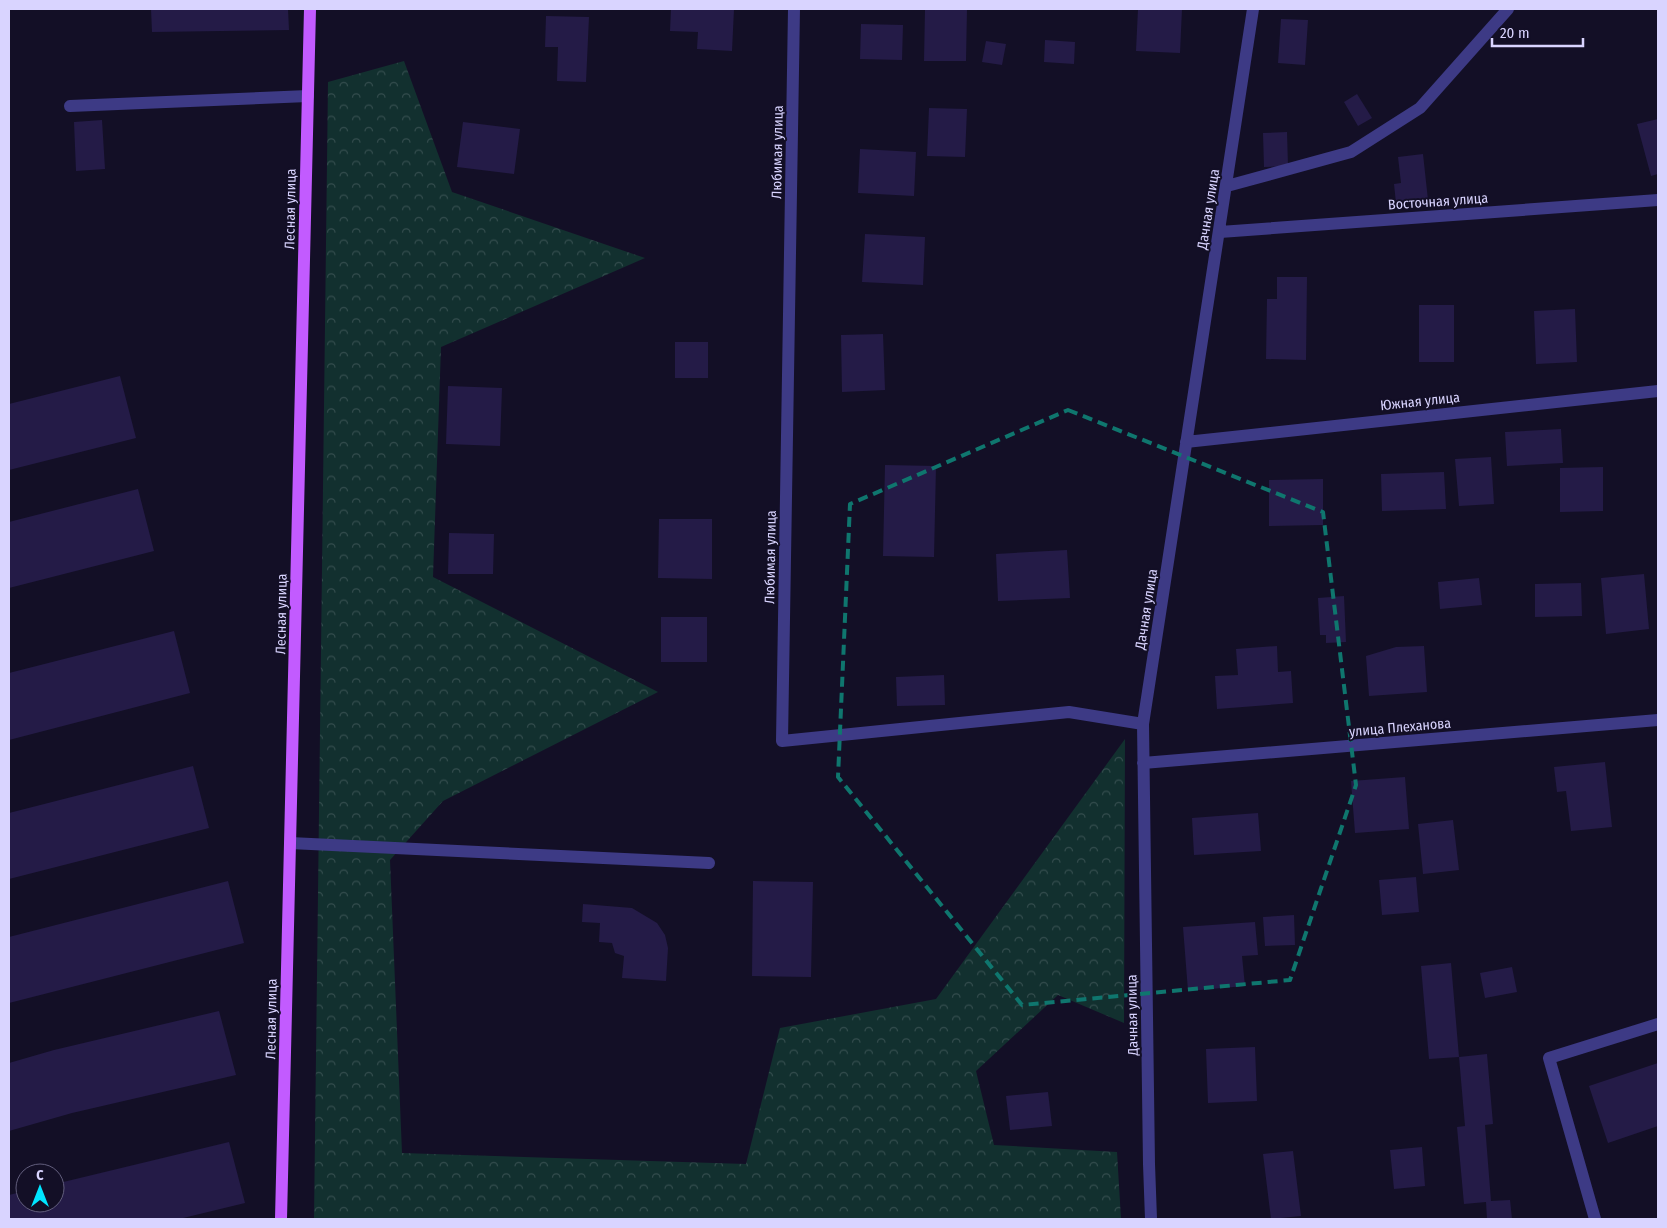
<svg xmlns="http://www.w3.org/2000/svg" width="1667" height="1228" font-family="'Fira Sans Condensed',sans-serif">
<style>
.forest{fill:url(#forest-crowns)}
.building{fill:#241b47}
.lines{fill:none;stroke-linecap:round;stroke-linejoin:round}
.minor{stroke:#3d3a85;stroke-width:12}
.major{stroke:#c25bff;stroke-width:12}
.marked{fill:none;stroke:#0f766e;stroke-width:4;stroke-dasharray:10 6;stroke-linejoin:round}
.labels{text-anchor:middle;stroke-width:4;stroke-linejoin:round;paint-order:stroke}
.street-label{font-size:14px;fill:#d9d4ff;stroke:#130f26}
</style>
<defs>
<pattern id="forest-crowns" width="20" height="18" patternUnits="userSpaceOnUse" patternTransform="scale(1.25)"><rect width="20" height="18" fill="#12302f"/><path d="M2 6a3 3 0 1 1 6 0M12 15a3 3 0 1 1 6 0" fill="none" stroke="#344d4e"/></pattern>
</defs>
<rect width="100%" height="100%" fill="#130f26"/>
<!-- forest -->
<path class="forest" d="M404 61 452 192 645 258 441 347 433 577 658 692 443 801 390 860 402 1153 746 1164 780 1028 936 999 1125 739 1124 1023 1058 995 976 1071 994 1145 1117 1152 1121 1219H314L328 82Z"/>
<!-- building -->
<path class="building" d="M151 9H288L289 30 152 32Z
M671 9H734L732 51 697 49 698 32 670 31Z
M925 9H967L966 61H924Z
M1138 9H1182L1180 53 1136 51Z
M546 16 589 17 586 82 557 81 558 47H545Z
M1281 19 1308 20 1305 65 1278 63Z
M861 24 903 25 902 60 860 59Z
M1045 40 1075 42 1074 64 1044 62Z
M986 41 1006 44 1002 65 982 62Z
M1357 94 1372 118 1358 126 1344 102Z
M929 108 967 109 965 157 927 156Z
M1658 119V174L1651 176 1637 124Z
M102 120 105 169 76 171 74 122Z
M463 122 520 129 514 174 457 167Z
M1287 132 1288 166 1264 167 1263 133Z
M860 149 916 152 914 196 858 193Z
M1423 154 1428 200 1396 203 1394 184 1401 183 1398 157Z
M865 234 925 237 923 285 862 282Z
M1277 277H1307L1306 360 1266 359 1267 299H1277Z
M1419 305H1454V362H1419Z
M1575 309 1577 362 1536 364 1534 311Z
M883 334 885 390 842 392 841 335Z
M675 342H708V378H675Z
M120 376 136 438 9 470V404Z
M448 386 502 388 500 446 446 444Z
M1561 429 1563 463 1507 466 1505 432Z
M1491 457 1494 504 1459 506 1455 459Z
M885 465 936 466 934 557 883 556Z
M1603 467V511L1560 512V468Z
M1444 472 1446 509 1382 511 1381 474Z
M1323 479V525L1269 526V480Z
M138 489 154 551 9 588V522Z
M659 519H712V579L658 578Z
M449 533 494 534 493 574H448Z
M1067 550 1070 598 998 601 996 554Z
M1644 574 1649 629 1606 634 1601 578Z
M1479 578 1482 605 1440 609 1438 582Z
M1581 583 1582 616 1535 617V584Z
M1344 596 1346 642 1326 643V635H1320L1318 598Z
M661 617H707V662H661Z
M174 631 190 693 9 740V673Z
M1277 646 1278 672 1291 671 1293 703 1217 709 1215 676 1238 675 1236 649Z
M1424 646 1427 692 1369 696 1366 656 1396 647Z
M944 675 945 705 897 706 896 677Z
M1605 762 1612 827 1571 831 1566 791 1557 792 1554 767Z
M193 766 209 828 9 879V813Z
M1405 777 1409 829 1355 833 1351 781Z
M1258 813 1261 851 1194 855 1192 818Z
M1453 820 1459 870 1423 874 1418 824Z
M1416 877 1419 912 1382 915 1379 880Z
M228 881 244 943 9 1003V937Z
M753 881 813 882 811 977 752 976Z
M583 904 632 908 657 923 665 935 668 948 666 981 622 978 624 956 615 953 612 943 599 942 600 923 582 922Z
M1294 915 1295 945 1265 946 1263 917Z
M1255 922 1258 955 1242 956 1245 986 1188 991 1183 927Z
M1451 963 1459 1057 1487 1054 1493 1124 1485 1125 1491 1201 1510 1200 1512 1219H1487L1486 1202 1464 1204 1457 1127 1465 1126 1459 1057 1429 1059 1421 966Z
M1512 967 1517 992 1485 998 1480 973Z
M219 1011 236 1075 72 1113 9 1131V1063L54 1050Z
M1255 1047 1257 1101 1208 1103 1206 1049Z
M1658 1063V1126L1608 1143 1589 1086Z
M1048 1092 1052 1126 1010 1130 1006 1096Z
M229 1142 245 1203 179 1219H9V1195L25 1191V1203H55V1184Z
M1422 1147 1425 1186 1394 1189 1390 1150Z
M1293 1151 1301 1216 1271 1219 1263 1154Z"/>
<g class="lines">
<!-- minor -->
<path class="minor" d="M794 9 782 741 1069 712 1143 724
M70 106 308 96
M1227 186 1351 152 1420 108 1508 9
M1220 232 1658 200
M1186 442 1658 391
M1143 763 1658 720
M290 843 709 863
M1151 1219 1149 1164 1143 724 1253 9
M1595 1219 1549 1058 1658 1024"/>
<!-- major -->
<path class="major" d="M281 1219 310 9"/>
</g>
<!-- marked area -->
<path class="marked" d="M1068 410 1323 512 1356 785 1290 980 1022 1005 838 777 850 504Z"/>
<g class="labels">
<!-- street labels -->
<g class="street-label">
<text transform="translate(777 152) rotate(-89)" y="5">Любимая улица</text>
<text transform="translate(1438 201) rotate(-4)" y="5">Восточная улица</text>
<text transform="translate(290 209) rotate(-89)" y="5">Лесная улица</text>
<text transform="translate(1208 209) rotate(-81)" y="5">Дачная улица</text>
<text transform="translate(1420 401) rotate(-6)" y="5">Южная улица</text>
<text transform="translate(770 557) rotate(-89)" y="5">Любимая улица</text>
<text transform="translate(1146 609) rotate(-81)" y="5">Дачная улица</text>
<text transform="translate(281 614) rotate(-89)" y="5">Лесная улица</text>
<text transform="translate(1400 727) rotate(-5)" y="5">улица Плеханова</text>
<text transform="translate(1132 1015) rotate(-91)" y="5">Дачная улица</text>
<text transform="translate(271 1019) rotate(-89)" y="5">Лесная улица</text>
</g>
</g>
<!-- border -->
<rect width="1667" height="1228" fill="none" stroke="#d9d4ff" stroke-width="20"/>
<!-- north arrow -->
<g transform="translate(40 1188)"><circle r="24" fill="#130f26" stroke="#625e7d"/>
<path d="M0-4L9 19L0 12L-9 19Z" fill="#00e5ff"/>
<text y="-8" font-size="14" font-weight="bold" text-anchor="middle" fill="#d9d4ff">С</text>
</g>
<!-- scale -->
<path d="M1492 38v8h91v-8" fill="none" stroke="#d9d4ff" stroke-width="2.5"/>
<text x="1500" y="38" font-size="15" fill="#d9d4ff" stroke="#130f26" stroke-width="4" paint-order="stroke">20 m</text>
</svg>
